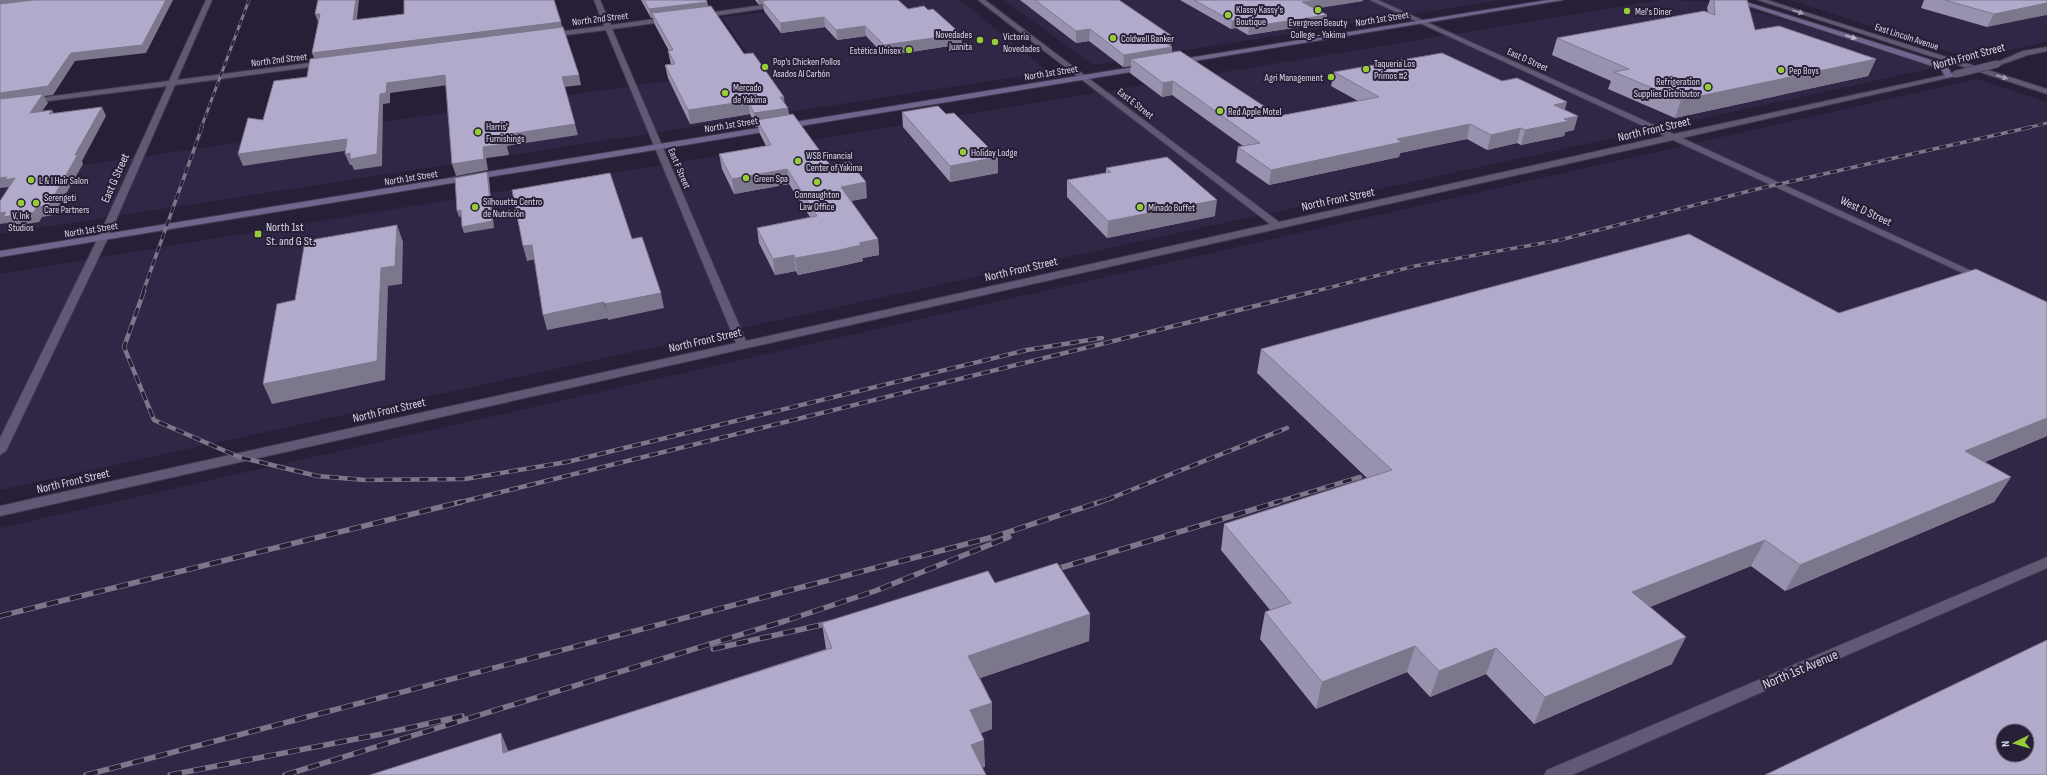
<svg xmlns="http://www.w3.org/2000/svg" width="2047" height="775" font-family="'Sofia Sans Condensed',sans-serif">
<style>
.built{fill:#302645;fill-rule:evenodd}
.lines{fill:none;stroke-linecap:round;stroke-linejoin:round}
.minor-casing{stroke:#403a4f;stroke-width:2}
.tertiary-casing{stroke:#403a4f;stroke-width:2}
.secondary-casing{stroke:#403a4f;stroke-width:2}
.minor{fill:#605875;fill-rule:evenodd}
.tertiary{fill:#605875;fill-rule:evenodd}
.secondary{fill:#70658d;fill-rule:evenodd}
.rail-far3-casing{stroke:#7c778b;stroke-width:3}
.rail-far2-casing{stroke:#7c778b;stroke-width:3.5}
.rail-far1-casing{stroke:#7c778b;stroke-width:4.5}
.rail-casing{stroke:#7c778b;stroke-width:5.5}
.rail-far3{stroke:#261f37;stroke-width:2;stroke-dasharray:5.5;stroke-linecap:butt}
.rail-far2{stroke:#261f37;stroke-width:2.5;stroke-dasharray:7;stroke-linecap:butt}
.rail-far1{stroke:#261f37;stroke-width:3;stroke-dasharray:9;stroke-linecap:butt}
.rail{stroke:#261f37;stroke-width:4;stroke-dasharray:12;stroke-linecap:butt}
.minor-bridge-casing{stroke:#403a4f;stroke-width:8;stroke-linecap:butt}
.minor-bridge{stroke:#605875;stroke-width:7}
.wall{fill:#9992ae}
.shaded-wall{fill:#7d778d}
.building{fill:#b2aaca;stroke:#7d778d;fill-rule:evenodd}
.oneway{fill:#a49fb5}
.oneway2{fill:#bcb6cd}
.poi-dot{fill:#97cc38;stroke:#261f37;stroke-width:1.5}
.labels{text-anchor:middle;stroke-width:4;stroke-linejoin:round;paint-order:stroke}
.far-poi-label{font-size:10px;fill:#dcd9e9;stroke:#261f37;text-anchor:start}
.far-street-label{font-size:10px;fill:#dcd9e9;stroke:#261f37}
.street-label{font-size:12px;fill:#dcd9e9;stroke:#261f37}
.poi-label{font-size:12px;fill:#dcd9e9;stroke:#261f37;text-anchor:start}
.near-street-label{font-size:14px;fill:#dcd9e9;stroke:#261f37}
</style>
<rect width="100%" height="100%" fill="#261f37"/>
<!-- built -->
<path class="built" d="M884 0H960L1049 72 0 234V177L757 68 722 17Z
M1004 0H1500L1093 65Z
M1660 0 1703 1 1723 3 1793 22 1934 68 0 490V274Z
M1789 0H2047V42L1971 59Z
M1977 79 2047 102V775H0V528ZM2003 731H2027V755H2003Z"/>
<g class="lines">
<defs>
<path id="minor" d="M206 0H212L177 80 325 61 329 63 325 65 175 85 108 238 6 451 0 455V438L98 238 167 86 0 107V103L169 81Z
M594 0H600L611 25 670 17 673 19 670 21 612 29 746 341 1270 224 978 0H985L1279 222 1665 136 1370 0H1378L1674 134 1959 72 1960 74 1956 76 1682 138 1987 278 1986 280H1978L1673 140 0 516V506L736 343 606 30 550 37 547 35 550 33 604 26Z
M779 3 782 5 781 6 700 18 697 16 700 14Z
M2047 47V51L2028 55 1997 66 1993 64 2023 51Z
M2047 557V568L1572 775H1544L1547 770Z"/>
<path id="tertiary" d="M1758 0H1767L2047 89V94Z"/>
<path id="secondary" d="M1548 0H1563L1176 64 1172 62 1176 60Z
M1730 0H1740L1941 63 1947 66 1953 76 1946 78 1941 69 1935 67Z
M1146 65H1149V69L0 257V251Z"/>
</defs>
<!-- minor casing -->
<use href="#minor" class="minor-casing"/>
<!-- tertiary casing -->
<use href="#tertiary" class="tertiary-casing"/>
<!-- secondary casing -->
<use href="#secondary" class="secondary-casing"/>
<!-- minor -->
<use href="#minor" class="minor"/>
<!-- tertiary -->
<use href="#tertiary" class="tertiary"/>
<!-- secondary -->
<use href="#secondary" class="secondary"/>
<defs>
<path id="rail-far3" d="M201 128 249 0
M2027 128 2047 123"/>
<path id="rail-far2" d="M143 292 202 127
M1312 292 1415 266 1560 240 1753 190 2031 127"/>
<path id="rail-far1" d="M144 291 124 347 154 420 239 457 317 476 365 480 465 479 567 462 1027 350 1102 338
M1106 500 1287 428
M457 503 1316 291
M1097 503 1112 498
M1274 503 1360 477"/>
<path id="rail" d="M1050 571 1278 502
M0 616 461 502
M713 649 834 622
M86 775 993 537 1100 502
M170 775 382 734 462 716
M285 775 785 621 875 591 1009 537"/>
</defs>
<!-- rail-far3 casing -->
<use href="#rail-far3" class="rail-far3-casing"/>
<!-- rail-far2 casing -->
<use href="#rail-far2" class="rail-far2-casing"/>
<!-- rail-far1 casing -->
<use href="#rail-far1" class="rail-far1-casing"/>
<!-- rail casing -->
<use href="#rail" class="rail-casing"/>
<!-- rail-far3 -->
<use href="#rail-far3" class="rail-far3"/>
<!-- rail-far2 -->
<use href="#rail-far2" class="rail-far2"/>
<!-- rail-far1 -->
<use href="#rail-far1" class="rail-far1"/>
<!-- rail -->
<use href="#rail" class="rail"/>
<defs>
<path id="minor-bridge" d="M1956 74 1997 64"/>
</defs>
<!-- minor-bridge casing -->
<use href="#minor-bridge" class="minor-bridge-casing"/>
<!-- minor-bridge -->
<use href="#minor-bridge" class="minor-bridge"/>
</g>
<!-- wall -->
<path class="wall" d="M641 0H706L707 2 708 6 744 54 784 103 789 114 830 165 867 198 851 201 878 239 879 255 862 258 863 261 837 267 798 275 796 271 775 275 759 243 757 228 810 217 789 184 734 194 722 169 719 154 766 146 760 134 758 126 756 127 750 114 690 124 668 78 665 65H671L668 51H669L655 25 653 18H651Z
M755 0H898L908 9 962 44 885 56 866 36 837 40 825 27 781 33 764 11 763 4 759 5Z
M1020 0H1119L1171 46 1172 53 1279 116 1358 101 1331 86 1334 72 1502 81 1565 110 1574 130 1565 132 1564 136 1521 145 1517 143 1487 150 1467 139 1400 153 1399 157 1269 185 1236 162 1238 147 1243 146 1172 95 1162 97 1130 73 1131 66 1123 67 1089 41 1076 43Z
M1180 0H1363V1L1314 8 1326 23 1248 35 1236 28 1231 29Z
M1710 0H1747L1755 30 1876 59 1868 76 1675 118 1608 89 1611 81 1552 55 1557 38 1708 12 1707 8Z
M1924 0H2047L1987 27 1921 8Z
M902 112 998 173 950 182 903 127Z
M1106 168 1215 216 1107 238 1067 197V180L1106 173Z
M2047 302V436L1985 462 2011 477 1994 502 1785 591 1751 566 1649 607 1672 664 1534 724 1486 674 1430 697 1407 672 1316 709 1260 639 1265 612 1270 610 1221 550 1224 524 1367 478 1257 373 1261 349 1839 313Z
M995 583 1090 614 1089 641 980 678 992 703V729L981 733 985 767 370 775 509 751 826 649 822 623Z"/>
<!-- shaded-wall -->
<path class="shaded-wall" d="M0 0H42L0 4Z
M166 0H173L146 53 75 61 53 95 44 96 48 103 35 121 0 102V93Z
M356 0H359L356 28 353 20Z
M758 0H795L762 1 763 4 759 5Z
M1318 0H1363V1L1301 11 1302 2Z
M707 2 708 11 652 13 653 18H651L649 9Z
M2047 3V15L1987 27 1994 14Z
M315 14H320L323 21 318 22Z
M1327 15 1326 23 1248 35 1249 27Z
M824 17 825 27 781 33 780 23Z
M1237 20 1236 28 1231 29 1232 21Z
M561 22 563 30 315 61 312 53Z
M865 26 866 36 837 40 836 30Z
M1090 29 1089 41 1076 43V31Z
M961 34 962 44 885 56 884 45Z
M1172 36 1171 47H1172L1171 60 1131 59V66L1123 67 1124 55 1158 38Z
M1876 59 1868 76 1675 118 1681 100Z
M445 75 448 85 390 93V103L383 104 382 166 354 170 352 165H350L345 154 380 94 387 83Z
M579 75 581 85 564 87 562 77Z
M1173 81 1172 95 1162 97 1163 83Z
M780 97H784L785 108H788L790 121 757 120 758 126 756 127 754 113Z
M748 101 750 114 690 124 688 110Z
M1567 102 1563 116 1554 105Z
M102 107 106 116 82 161 83 164 54 215 42 217 39 222 9 227 7 223 0 224V213L37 207 75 155Z
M52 110 57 118 49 114Z
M1578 116 1574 130 1565 132 1564 136 1521 145 1525 130 1564 119Z
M575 124 578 135 507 146 509 155 486 158 488 170 456 176 452 164 504 135Z
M1470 124 1467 139 1400 153 1399 157 1269 185 1271 170 1397 139Z
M1521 128 1517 143 1487 150 1491 135Z
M347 139 351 150 243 166 238 154Z
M998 157V173L950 182V166Z
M787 169 789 184 734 194 732 179Z
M487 172 489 178 494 228 464 233 462 227Z
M7 177 15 178 10 189 9 187 0 188V178Z
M866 182 867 198 843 202 841 187Z
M1217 200 1215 216 1107 238 1108 221Z
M461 210 463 216 459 217 457 211Z
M397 225 403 242 402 284 388 286 385 380 272 404 263 384 381 268Z
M878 239 879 255 862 258 863 261 798 275 795 258 859 243Z
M532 245 536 259 527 261 523 246Z
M794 255 796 271 775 275 773 259Z
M661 293 664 308 608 320 605 304Z
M604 302 608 318 547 330 543 315Z
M2047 418V436L1950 476 1965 451Z
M2011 477 1994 502 1785 591 1800 565Z
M1765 540 1751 566 1621 619 1632 592Z
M1090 614 1089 641 969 682 968 656Z
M1686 637 1672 664 1534 724 1545 697Z
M1415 646 1407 672 1316 709 1322 682Z
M1496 648 1486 674 1430 697 1439 671Z
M992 703V729L971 737 970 710Z
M501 733 512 760 503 753Z
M984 740 985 767 972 771 971 745Z"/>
<!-- building -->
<path class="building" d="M34 0H166L142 45 71 53 48 86 0 93V4Z
M318 0H356L353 20 404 14V0H554L561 22 312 53 320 14H315Z
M644 0H706L707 2 649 9Z
M769 0H898L908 9 924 6 928 10 933 9 961 34 884 45 865 26 836 30 824 17 780 23 762 1Z
M1035 0H1119L1172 36 1158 38 1172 47 1124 55 1090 29 1076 31Z
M1194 0H1318L1302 2 1327 15 1249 27 1237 20 1232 21Z
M1714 0H1747L1755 30 1779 26 1876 59 1681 100 1614 72 1629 69 1557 38 1704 11 1715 15Z
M1945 0H2047V3L1994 14Z
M711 6 744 54 753 53 784 97H780L788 108 754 113 748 101 688 110 665 65 675 64 668 51 673 50 652 13Z
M563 27 579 75 562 77 575 124 504 135 505 144 483 147 484 159 452 164 445 75 387 83 386 93 380 94 377 154 350 159V153L345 154 347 139 238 154 248 118 263 120 274 81 307 77 310 59Z
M1180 51 1279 116 1379 97 1334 72 1442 53 1502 81 1517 78 1567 102 1554 105 1578 116 1564 119 1569 121 1525 130 1521 128 1491 135 1470 124 1397 139 1402 142 1271 170 1238 147 1260 143 1173 81 1163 83 1131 59Z
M43 94 30 113 52 110 49 114 102 107 75 155 78 154 49 205 37 207 34 212 3 217 6 212 0 213V201L15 178 5 180 7 177 0 178V99Z
M938 106 946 114 954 113 998 157 950 166 902 112Z
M793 114 830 165 850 162 866 182 841 187 878 239 859 243 861 245 835 251 795 258 794 255 773 259 757 228 817 216 787 169 732 179 719 154 771 145 757 120Z
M1167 157 1217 200 1108 221 1067 180 1111 172 1106 168Z
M487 172 492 221 462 227 461 210 457 211 455 178Z
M610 173 632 239 642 237 661 293 605 304 604 302 543 315 532 245 523 246 512 190Z
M397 225 395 266 381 268 377 361 263 384 277 304 295 300 305 241Z
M1689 234 1839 313 1976 269 2047 302V418L1965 451 2011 477 1800 565 1765 540 1632 592 1686 637 1545 697 1496 648 1439 671 1415 646 1322 682 1265 612 1291 603 1224 524 1392 470 1261 349Z
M1057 563 1090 614 968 656 992 703 970 710 984 740 971 745 986 775H370L501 733 503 753 832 648 822 623 988 571 995 583Z
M2047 640V775H1765ZM2003 731H2027V755H2003Z"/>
<!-- one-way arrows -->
<defs><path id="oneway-solid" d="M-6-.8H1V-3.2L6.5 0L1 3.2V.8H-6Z"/></defs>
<g class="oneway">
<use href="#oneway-solid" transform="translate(1798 12) rotate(18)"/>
<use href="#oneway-solid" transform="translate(2002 77) rotate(18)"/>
</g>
<use class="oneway2" href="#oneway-solid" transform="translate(1851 37) rotate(18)"/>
<!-- markers -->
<g class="poi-dot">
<circle cx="1318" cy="10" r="4"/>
<circle cx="1627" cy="11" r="4"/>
<circle cx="1228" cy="15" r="4"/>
<circle cx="1113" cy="38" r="4"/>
<circle cx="980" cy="40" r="4"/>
<circle cx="995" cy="42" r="4"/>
<circle cx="909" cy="50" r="4"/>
<circle cx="765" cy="67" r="4"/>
<circle cx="1366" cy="69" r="4"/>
<circle cx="1781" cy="70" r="4"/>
<circle cx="1331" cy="77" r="4"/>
<circle cx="1708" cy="87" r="4"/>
<circle cx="725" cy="93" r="4"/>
<circle cx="1220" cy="111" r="4"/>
<circle cx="478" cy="132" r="4"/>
<circle cx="963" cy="152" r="4"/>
<circle cx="798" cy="161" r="4"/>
<circle cx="746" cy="178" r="4"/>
<circle cx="31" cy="180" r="4"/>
<circle cx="817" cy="182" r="4"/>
<circle cx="21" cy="203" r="4"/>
<circle cx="36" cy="203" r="4"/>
<circle cx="475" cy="207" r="4"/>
<circle cx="1140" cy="207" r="4"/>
<rect x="254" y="230" width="8" height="8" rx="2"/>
</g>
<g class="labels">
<!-- far-poi labels -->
<g class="far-poi-label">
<text x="1236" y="13">Klassy Kassy's<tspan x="1236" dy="12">Boutique</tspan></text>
<text x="1635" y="15">Mel's Diner</text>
<text x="1318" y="26" text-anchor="middle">Evergreen Beauty<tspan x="1318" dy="12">College - Yakima</tspan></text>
<text x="972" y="38" text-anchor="end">Novedades<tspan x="972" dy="12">Juanita</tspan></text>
<text x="1003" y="40">Victoria<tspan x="1003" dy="12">Novedades</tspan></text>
<text x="1121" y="42">Coldwell Banker</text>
<text x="901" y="54" text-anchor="end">Estética Unisex</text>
<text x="773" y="65">Pop's Chicken Pollos<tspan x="773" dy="12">Asados Al Carbón</tspan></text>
<text x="1374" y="67">Taqueria Los<tspan x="1374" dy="12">Primos #2</tspan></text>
<text x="1789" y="74">Pep Boys</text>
<text x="1323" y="81" text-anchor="end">Agri Management</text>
<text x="1700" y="85" text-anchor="end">Refrigeration<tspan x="1700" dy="12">Supplies Distributor</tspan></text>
<text x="733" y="91">Mercado<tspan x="733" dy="12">de Yakima</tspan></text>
<text x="1228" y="115">Red Apple Motel</text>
<text x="486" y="130">Harris'<tspan x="486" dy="12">Furnishings</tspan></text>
<text x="971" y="156">Holiday Lodge</text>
<text x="806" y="159">WSB Financial<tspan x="806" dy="12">Center of Yakima</tspan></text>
<text x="754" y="182">Green Spa</text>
<text x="39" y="184">L &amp; I Hair Salon</text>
<text x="817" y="198" text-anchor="middle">Connaughton<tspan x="817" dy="12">Law Office</tspan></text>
<text x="44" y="201">Serengeti<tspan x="44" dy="12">Care Partners</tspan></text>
<text x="483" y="205">Silhouette Centro<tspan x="483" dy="12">de Nutrición</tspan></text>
<text x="1148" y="211">Minado Buffet</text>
<text x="21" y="219" text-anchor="middle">V. Ink<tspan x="21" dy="12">Studios</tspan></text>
</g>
<!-- far-street labels -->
<g class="far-street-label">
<text transform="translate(600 18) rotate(-7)" y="4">North 2nd Street</text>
<text transform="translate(1382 18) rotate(-9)" y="4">North 1st Street</text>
<text transform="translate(1907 36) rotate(18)" y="4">East Lincoln Avenue</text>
<text transform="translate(279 59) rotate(-7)" y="4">North 2nd Street</text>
<text transform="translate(1528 59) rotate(24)" y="4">East D Street</text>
<text transform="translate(1051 72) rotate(-9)" y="4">North 1st Street</text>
<text transform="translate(1136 103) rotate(38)" y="4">East E Street</text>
<text transform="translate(731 124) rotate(-9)" y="4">North 1st Street</text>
<text transform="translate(680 168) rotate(67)" y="4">East F Street</text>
<text transform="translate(411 177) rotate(-9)" y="4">North 1st Street</text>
<text transform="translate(91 229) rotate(-9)" y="4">North 1st Street</text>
</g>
<!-- street labels -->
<g class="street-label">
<text transform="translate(1969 56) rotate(-15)" y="4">North Front Street</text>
<text transform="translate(1654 129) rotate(-13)" y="4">North Front Street</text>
<text transform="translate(115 178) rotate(-66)" y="4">East G Street</text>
<text transform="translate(1338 199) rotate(-12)" y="4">North Front Street</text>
<text transform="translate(1866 211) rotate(25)" y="4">West D Street</text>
<text transform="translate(1021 269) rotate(-13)" y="4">North Front Street</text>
<text transform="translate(705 340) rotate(-13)" y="4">North Front Street</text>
<text transform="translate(389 410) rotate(-13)" y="4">North Front Street</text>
<text transform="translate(73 481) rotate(-13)" y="4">North Front Street</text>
</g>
<!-- poi labels -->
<g class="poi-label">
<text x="266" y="231">North 1st<tspan x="266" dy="14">St. and G St.</tspan></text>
</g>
<!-- near-street labels -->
<g class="near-street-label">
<text transform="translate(1800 669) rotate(-23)" y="5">North 1st Avenue</text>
</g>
</g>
<!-- north arrow -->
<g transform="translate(2015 743) rotate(265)"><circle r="19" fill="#261f37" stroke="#6f697e"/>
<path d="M0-3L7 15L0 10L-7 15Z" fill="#97cc38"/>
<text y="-6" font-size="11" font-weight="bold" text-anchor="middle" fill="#dcd9e9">N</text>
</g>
</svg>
